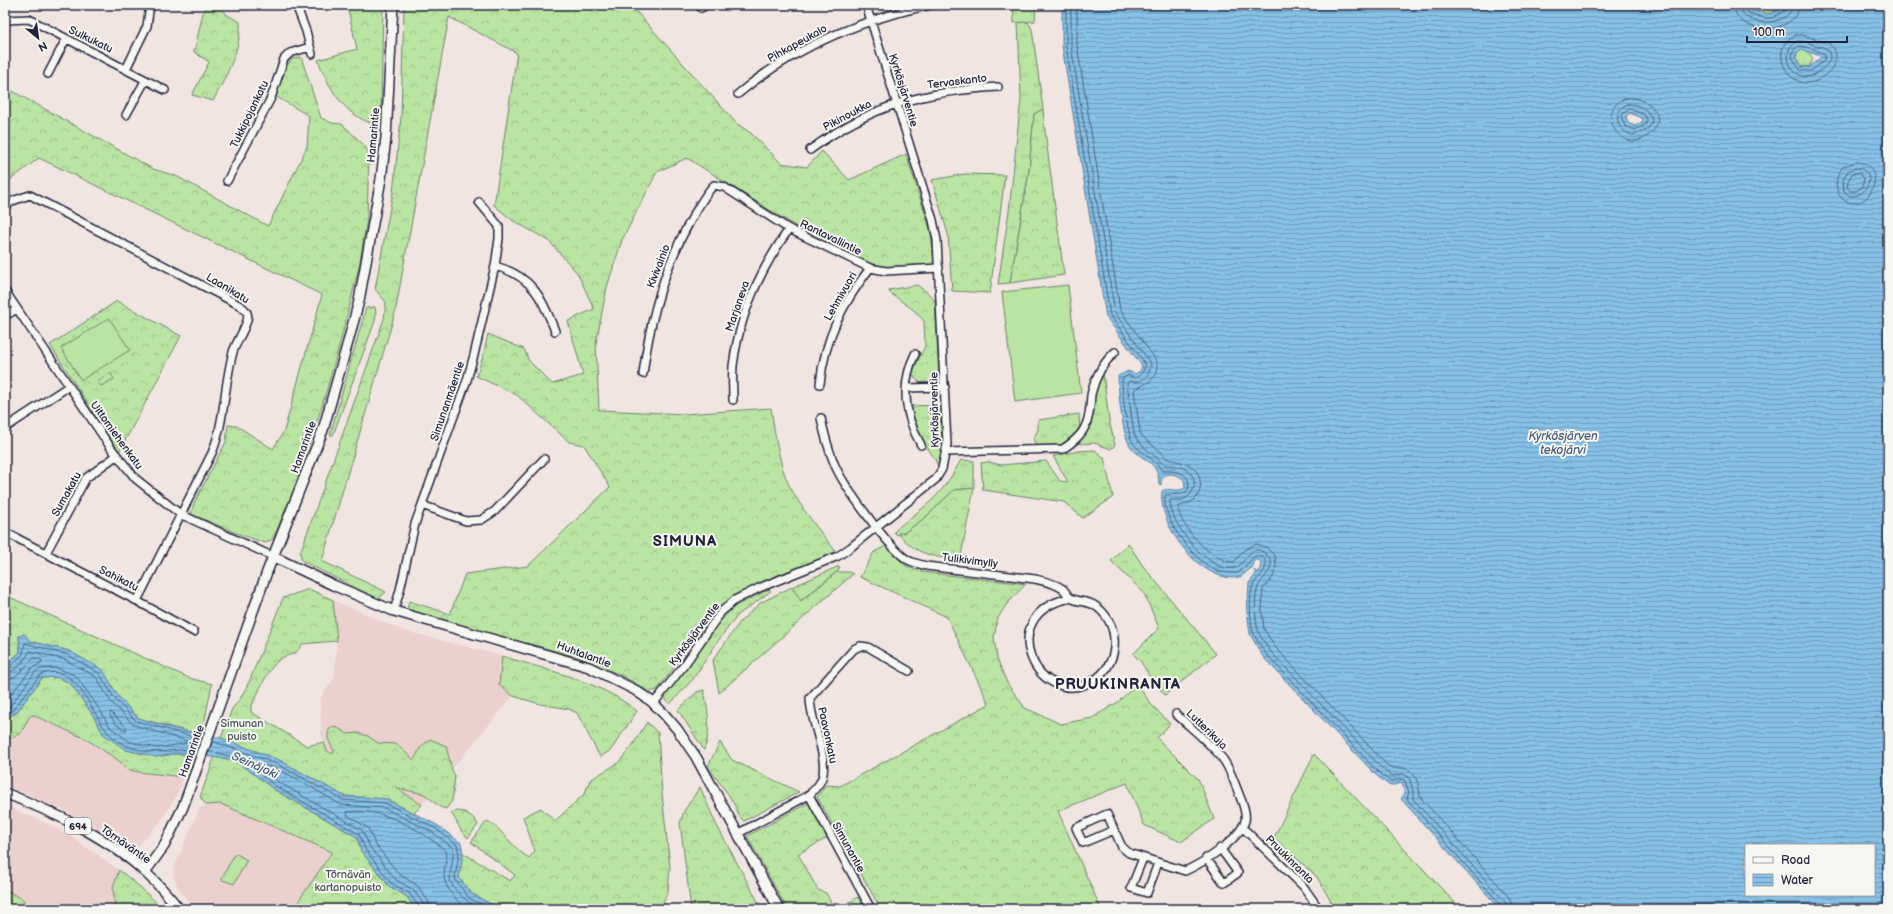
<svg xmlns="http://www.w3.org/2000/svg" width="1893" height="914" font-family="'Balsamiq Sans',sans-serif">
<style>
.built{fill:#ebd1ce}
.grass{fill:url(#grass-tufts);stroke:#6e836e}
.forest{fill:url(#forest-crowns);stroke:#6e836e}
.wetland{fill:url(#wetland-marsh);stroke:#6e836e}
.garden{fill:#b9e4a1;stroke:#6e836e}
.water{fill:url(#water-rules);stroke:#5f81a2;fill-rule:evenodd}
.lines{fill:none;stroke-linecap:round;stroke-linejoin:round}
.shore{stroke:#4a627f;stroke-width:1}
.minor-casing{stroke:#22223b;stroke-width:10}
.major-casing{stroke:#22223b;stroke-width:12}
.minor{stroke:#f6f6f2;stroke-width:7}
.major{stroke:#f6f6f2;stroke-width:9}
.labels{text-anchor:middle;stroke-width:4;stroke-linejoin:round;paint-order:stroke}
.shield{fill:#f6f6f2;stroke:#626272;stroke-width:1}
.shield-label{font-size:10px;font-weight:bold;fill:#22223b}
.street-label{font-size:11px;fill:#22223b;stroke:#f6f6f2}
.park-label{font-size:11px;fill:#485254;stroke:#f6f6f2}
.water-label{font-size:12px;font-style:italic;fill:#455a77;stroke:#f6f6f2}
.district-label{font-size:15px;font-weight:bold;letter-spacing:1px;fill:#22223b;stroke:#f6f6f2}
</style>
<defs>
<pattern id="grass-tufts" width="24" height="20" patternUnits="userSpaceOnUse"><rect width="24" height="20" fill="#b9e4a1"/><path d="M3 7l-1-3M5 7V3M7 7l1-3M15 17l-1-3M17 17v-4M19 17l1-3" fill="none" stroke="#9fc38c"/></pattern>
<pattern id="forest-crowns" width="20" height="18" patternUnits="userSpaceOnUse"><rect width="20" height="18" fill="#b9e4a1"/><path d="M2 6a3 3 0 1 1 6 0M12 15a3 3 0 1 1 6 0" fill="none" stroke="#9fc38c"/></pattern>
<pattern id="wetland-marsh" width="20" height="14" patternUnits="userSpaceOnUse"><rect width="20" height="14" fill="#b9e4a1"/><path d="M1 5h8M5 5V1M11 12h8M15 12V8" fill="none" stroke="#9fc38c"/></pattern>
<pattern id="water-rules" width="6" height="5" patternUnits="userSpaceOnUse"><rect width="6" height="5" fill="#87c1e6"/><path d="M0 2.5h6" fill="none" stroke="#6e9cbc"/></pattern>
</defs>
<rect width="100%" height="100%" fill="#f1e5e2"/>
<filter id="ink" filterUnits="userSpaceOnUse"><feTurbulence type="fractalNoise" baseFrequency=".025" numOctaves="2"/><feDisplacementMap in="SourceGraphic" scale="8" xChannelSelector="R" yChannelSelector="G"/><feConvolveMatrix kernelMatrix="1 2 1 2 8 2 1 2 1" color-interpolation-filters="sRGB"/></filter>
<g filter="url(#ink)">
<!-- built -->
<path class="built" d="M333 600 402 630 502 656 499 685 513 696 422 805 395 788 327 751 321 734 320 698 334 678 337 641Z
M33 715 86 739 118 760 127 769 138 772 184 777 176 797 161 821 133 852 97 828 68 812 5 785V741L21 733 30 716Z
M221 804 332 852 293 909H195L179 890 173 875 175 865 199 809 206 805Z
M5 806 40 820 69 835 119 870 113 887 115 909H5Z"/>
<!-- grass -->
<path class="grass" d="M1018 22H1028L1032 29 1043 109 1034 114 1029 171 1010 283 998 284 1009 211 1021 99Z
M1800 50C1807 50 1810 53 1813 59L1809 67H1802L1796 57 1797 53Z
M375 307 376 314 375 321 333 435H330L366 308Z
M1103 373 1109 420 1115 445 1111 449 1094 443 1079 444 1078 442 1087 431 1091 421 1094 395Z
M961 460 974 461V488L954 490 926 517 904 533 897 535 894 532C906 519 920 512 932 500 944 489 953 474 961 460Z
M837 567H840L837 572 800 601 792 587Z
M769 589 771 591 738 615 720 638 693 679 670 704 666 700 665 695 669 688 687 667 714 628 734 607Z"/>
<!-- forest -->
<path class="forest" d="M207 5H220L227 15 240 22C242 47 225 79 213 101L192 95 209 62 194 52 203 13Z
M347 5H383L381 110 378 120 373 124C343 114 329 88 318 60L357 49Z
M404 5H638L634 9 736 123 752 134 781 163 807 167 822 151 849 180 906 154 931 232 934 261 930 265 878 267 795 226 687 158 657 172 622 240 607 287 596 343 599 410 685 414 771 408C775 433 778 460 788 483 801 509 820 531 837 553L780 574 736 594 716 611 657 690 649 692 623 676 581 658 407 611 409 601 450 614 465 574 528 566 610 487 584 445 569 442 517 395 476 376 483 357 488 334 524 349 529 361 552 384 583 375 568 321 594 309 578 274 549 241 512 220 494 205 517 53 449 17 395 313 322 561 386 592 378 599 302 561 300 553 384 319 386 302 375 289 393 192 401 117Z
M1013 5H1036L1035 21 1014 23Z
M301 57 321 118 332 123 342 124 364 145 369 154 367 219 359 267 343 332 324 400 294 490 273 539 265 543 236 533 191 514 194 503 226 442 228 425 237 426 273 449 284 431 322 295 39 158 5 184V87L153 169 176 176 268 226 307 147 309 116 275 96 284 70 292 59Z
M1043 109 1045 131 1064 275 1010 283 1029 171 1034 114Z
M965 174 1005 175 990 293 952 291 948 234 932 180Z
M917 285 928 293 935 301 939 379 935 384C923 386 918 384 912 373L925 346 924 321 915 311 890 293 889 290Z
M117 301 181 336 119 452 50 345Z
M939 405C940 424 946 449 938 467L935 459 915 429 910 406Z
M1079 414 1080 432C1064 445 1058 449 1037 446L1033 439 1038 430V420Z
M1095 450 1104 458 1113 497 1083 518 1064 502 983 490 981 463 989 462 1001 465 1046 461 1060 481 1068 482 1053 456 1079 451Z
M974 488 960 561C934 556 916 556 898 533H904L926 517 954 490Z
M1128 543 1143 566 1216 654 1165 695 1150 677 1141 662 1133 654 1159 628 1144 593 1111 561Z
M886 546 906 566 921 572 1026 584 1006 605 998 618 994 637 997 658 1007 683 1025 708 1061 724 1092 718 1118 702 1137 684 1150 703 1170 724 1157 738 1199 780 1214 819 1181 842 1144 825 1127 783 1058 811 1101 909H881L817 797 826 785 840 786 989 704 947 617 860 577 874 552Z
M837 572H849L853 574 719 693 713 660 740 622 760 603 792 587 801 601Z
M309 589 333 600 337 641 302 644C295 658 290 652 280 659 267 669 259 692 251 707V712L307 746 324 742 327 751 333 754 334 751C330 743 325 737 330 728L336 727 348 734 358 733 368 736 378 743 396 744 414 760 420 748 430 739 446 746 452 770 455 776 452 801 446 809 440 807 424 794 397 788 422 805 414 813 386 799 344 796 279 760 221 738 232 709 240 699 249 682 283 598Z
M5 595 189 678 212 684 205 719 197 734 138 718 118 696 102 670 69 651 30 641 19 636 20 652 5 666Z
M502 656C549 671 598 680 637 711L611 750 600 757 577 713 569 709 540 704 513 696 499 685Z
M57 677 70 683 93 715 103 734 156 757 174 754H192L184 777 138 772 127 769 118 760 86 739 33 715 30 716 21 733 5 741V718L16 713 42 678Z
M704 690C708 712 712 729 704 750L678 710 697 692Z
M647 722 658 733 662 794 670 867 668 891 661 909H501L473 895 459 878 463 853 510 881 515 875 471 842 487 821C501 827 513 849 529 858L535 851 523 817 541 808 555 821 585 793 590 780 618 763 632 746Z
M720 742 732 760 799 792 744 821C738 817 738 813 735 806 728 791 716 780 708 766Z
M1314 754 1461 909H1335L1317 877 1274 838Z
M215 756 232 760 247 769 275 790 357 837 361 851 389 886 406 896 416 909H293L332 852 221 804 206 805 200 797Z
M700 787 716 824 762 909H691L680 823 684 811Z
M808 803 827 838 798 854 818 890 826 893 833 906H843L858 897 865 909H787L747 836Z
M456 811C466 811 474 816 478 825L468 838C459 831 458 822 451 813Z
M119 870 140 887 163 909H115L113 887Z
M6 890 24 900 22 909H5Z"/>
<!-- wetland -->
<path class="wetland" d="M1749 5H1788C1767 14 1773 15 1750 9Z"/>
<!-- garden -->
<path class="garden" d="M1068 285 1081 393 1015 402 1002 292Z
M109 318 130 350 81 380 61 348Z
M110 373 114 379 101 386 97 381Z
M235 853 247 860 234 884 222 880V878Z"/>
<!-- water -->
<path class="water" d="M1062 5H1749L1750 9 1766 14H1771L1788 5H1888V909H1500L1401 799 1405 793 1402 783 1390 786 1377 776 1263 657 1250 634 1247 612 1249 583 1256 574 1254 570 1258 573 1260 569 1261 562 1257 559 1253 562 1252 568C1247 570 1244 576 1239 577 1202 585 1157 525 1162 491 1169 487 1177 493 1185 488L1184 480C1177 473 1160 470 1161 485L1159 484C1158 460 1143 462 1131 447 1122 437 1118 390 1118 376L1128 371 1135 374 1140 371 1142 366 1106 317 1062 46ZM1800 50C1803 50 1819 55 1821 57L1809 67H1802L1796 57 1797 53ZM1630 113 1642 118 1643 121 1635 126 1628 123 1626 116ZM1746 845H1874V895H1746Z
M24 634 30 641 69 651 103 670 118 696 138 718 175 729 221 738 279 760 344 796 386 799 437 825 461 843 463 853 459 878 473 895 501 909H416L406 896 389 886 361 851 357 837 275 790 247 769 232 760 192 754H174L156 757 126 750 103 734 93 715 70 683 57 677 42 678 16 713 5 718V666L20 652 19 636Z"/>
<g class="lines">
<!-- shore -->
<path class="shore" d="M1066 5V46L1110 315 1146 365 1141 375 1135 378 1128 375 1122 379C1122 392 1127 433 1133 443 1141 454 1155 458 1162 471 1174 470 1193 472 1188 490L1182 494 1165 495C1161 519 1195 562 1217 571 1224 573 1231 573 1238 573L1255 556C1260 555 1266 558 1266 564 1266 573 1256 578 1253 585 1249 596 1250 622 1253 632 1256 640 1262 647 1266 654L1379 773 1390 781 1401 779 1405 781 1409 792 1407 799 1501 905 1502 909
M1071 5V46L1115 313 1151 364C1150 376 1141 385 1129 381L1127 383 1134 434C1140 447 1155 454 1164 465 1171 465 1179 466 1186 469 1197 476 1197 492 1186 498 1181 501 1175 499 1170 500 1169 524 1210 574 1235 568 1246 565 1250 539 1267 555 1279 567 1262 577 1258 587 1254 597 1255 619 1258 630 1260 637 1266 644 1270 651L1383 769 1391 776 1403 774 1409 777 1413 791V799L1505 902 1507 909
M1077 5V45L1120 310 1154 357C1165 378 1146 383 1134 390L1140 432C1144 441 1154 445 1160 451 1163 453 1164 456 1166 458 1172 461 1183 461 1190 465 1201 472 1205 490 1194 500 1189 504 1183 504 1178 507 1179 527 1214 563 1234 562L1244 550 1256 544 1266 547 1275 556 1276 568 1273 577 1263 589 1262 612 1264 629 1275 647 1387 765C1393 769 1394 768 1401 768 1416 768 1419 785 1420 797L1509 897 1513 909
M1734 5C1735 38 1798 35 1799 5
M1740 5C1741 30 1792 26 1793 5
M1745 5 1748 13 1765 18H1772L1786 10 1788 5
M1796 35C1805 34 1809 37 1817 40 1821 41 1824 41 1828 43 1846 55 1830 75 1816 81 1788 93 1766 46 1796 35Z
M1798 41 1808 42 1815 46 1823 47 1828 50 1830 56C1830 62 1827 65 1822 69 1819 71 1815 75 1811 76 1795 80 1783 61 1790 47Z
M1799 46C1805 46 1821 51 1825 55L1824 61 1811 71 1800 70 1792 57 1793 51Z
M1627 98C1654 96 1672 125 1642 139 1617 151 1595 107 1627 98Z
M1628 104C1639 104 1651 110 1652 122L1647 130 1633 135C1616 132 1611 110 1628 104Z
M1630 109 1645 115 1647 120 1646 124 1635 130 1625 126 1622 119V115Z
M1858 162C1889 166 1871 213 1846 201 1841 199 1838 194 1837 189 1835 180 1838 172 1844 166Z
M1857 168C1877 170 1870 197 1850 196L1844 191 1843 180 1848 171Z
M1860 173 1864 179 1862 187 1856 191H1850L1847 187 1848 181 1852 174Z
M5 669 9 668 23 654 25 643 68 655 99 673 115 699 136 721 202 739
M5 674C16 673 25 659 30 651L66 660 96 677 111 702 134 725 187 741 188 743 157 748 130 742 110 727 100 710 76 676 57 668 41 669 36 671 10 706 5 708
M5 680 15 677 34 658 42 660 41 663 32 668 5 702
M111 712 126 727V730H124L115 723 110 715Z
M5 714 13 710 40 675C76 660 89 709 106 730 110 736 121 744 128 746 150 757 174 748 197 750
M212 741 277 764 343 800 385 803 435 828 457 845 459 854 455 877 456 881 470 899 492 909
M209 751 234 757 250 766 277 787 359 834 365 849 391 883 409 893 418 905 419 909
M424 909 423 903 413 890 395 879 370 847 362 830 280 783 258 766V763L275 768 299 780 341 805 384 808 432 832 453 848C454 858 451 867 450 876 449 889 470 904 480 909
M430 909 428 901 418 886 399 874 375 844 368 828 347 815V812C383 807 419 829 446 851L447 854C444 876 440 879 455 898 459 902 462 906 467 909"/>
<defs>
<path id="minor" d="M296 5 306 31 312 54
M701 8 706 5
M5 20 29 19 165 90
M126 69 147 26 150 5
M48 74 66 39
M738 94C794 47 859 20 930 5
M126 115 145 81
M810 150C869 106 924 91 998 87
M227 181 271 98 284 59 290 53 310 47
M5 206 15 200 30 195 241 306C243 308 246 310 247 313 251 320 236 342 233 352 224 385 225 421 212 453L137 601 5 532
M495 266C532 276 542 297 555 331
M5 291 111 448 136 479 180 514 274 557
M5 316 17 309
M915 354C900 385 905 417 921 445
M643 374C650 319 664 266 692 218 699 206 705 194 714 185L724 187 789 229 870 268 886 271 939 268
M820 384C825 337 842 305 870 268
M906 388 945 387
M733 400C733 389 732 377 733 366 739 316 760 270 789 229
M821 418C824 433 828 448 834 463 842 484 889 549 908 560 913 563 920 564 926 566L1035 579C1044 581 1055 583 1063 589 1066 592 1068 597 1071 598 1077 602 1087 601 1094 605 1120 621 1121 661 1097 678 1040 718 989 613 1071 598
M5 428 69 386
M946 452 1063 449C1081 437 1088 428 1090 407 1091 402 1090 396 1092 391 1096 375 1103 363 1115 352
M422 505 466 521 481 520 495 511 544 459
M46 553 86 478 116 456
M137 601 194 632
M394 611 400 590 415 524 467 380 474 355 495 266 499 239V226L479 202
M654 703 685 664 721 612 735 600 759 588 838 556 851 547 936 479 942 469 947 444 937 240 933 220 866 5
M809 795 871 909
M1242 827 1303 886 1319 909
M1114 830 1083 843 1076 828 1107 814 1122 847 1129 853 1185 871C1203 863 1239 840 1245 821 1247 812 1242 802 1239 794 1234 782 1230 768 1222 758 1209 742 1191 728 1176 714
M737 834 809 795C814 790 820 785 822 778 829 758 810 721 810 698L854 649 860 646 868 647 909 671
M1143 858 1131 888 1147 893 1158 863
M1206 858 1224 883 1238 873 1220 848"/>
<path id="major" d="M274 557 333 585 394 611 589 667 635 690 651 701 664 714 677 729 696 757 779 909
M5 793C53 812 108 837 146 873 158 884 169 896 179 909
M145 872 164 846 183 807 267 572 323 430 348 342 359 301 381 179 386 138 393 5"/>
</defs>
<!-- minor casing -->
<use href="#minor" class="minor-casing"/>
<!-- major casing -->
<use href="#major" class="major-casing"/>
<!-- minor -->
<use href="#minor" class="minor"/>
<!-- major -->
<use href="#major" class="major"/>
</g>
</g>
<g class="labels">
<!-- shield labels -->
<rect class="shield" x="65" y="818" width="26" height="16" rx="3"/>
<g class="shield-label">
<text x="78" y="830">694</text>
</g>
<!-- street labels -->
<g class="street-label">
<text transform="translate(91 39) rotate(26)" y="4">Sulkukatu</text>
<text transform="translate(797 43) rotate(-29)" y="4">Pihkapeukalo</text>
<text transform="translate(957 81) rotate(-7)" y="4">Tervaskanto</text>
<text transform="translate(904 90) rotate(73)" y="4">Kyrkösjärventie</text>
<text transform="translate(249 114) rotate(-64)" y="4">Tukkipojankatu</text>
<text transform="translate(847 115) rotate(-28)" y="4">Pikinoukka</text>
<text transform="translate(373 135) rotate(-85)" y="4">Hamarintie</text>
<text transform="translate(831 237) rotate(26)" y="4">Rantavallintie</text>
<text transform="translate(658 266) rotate(-69)" y="4">Kivivainio</text>
<text transform="translate(228 288) rotate(31)" y="4">Laanikatu</text>
<text transform="translate(840 296) rotate(-60)" y="4">Lehmivuori</text>
<text transform="translate(737 306) rotate(-71)" y="4">Marjaneva</text>
<text transform="translate(447 401) rotate(-71)" y="4">Simunanmäentie</text>
<text transform="translate(934 410) rotate(-91)" y="4">Kyrkösjärventie</text>
<text transform="translate(117 435) rotate(54)" y="4">Uittomiehenkatu</text>
<text transform="translate(303 447) rotate(-70)" y="4">Hamarintie</text>
<text transform="translate(66 494) rotate(-61)" y="4">Sumakatu</text>
<text transform="translate(970 560) rotate(7)" y="4">Tulikivimylly</text>
<text transform="translate(119 578) rotate(27)" y="4">Sahikatu</text>
<text transform="translate(694 634) rotate(-53)" y="4">Kyrkösjärventie</text>
<text transform="translate(584 654) rotate(20)" y="4">Huhtalantie</text>
<text transform="translate(1207 729) rotate(44)" y="4">Lutterikuja</text>
<text transform="translate(828 735) rotate(78)" y="4">Paavonkatu</text>
<text transform="translate(191 751) rotate(-70)" y="4">Hamarintie</text>
<text transform="translate(126 844) rotate(35)" y="4">Törnäväntie</text>
<text transform="translate(849 847) rotate(61)" y="4">Simunantie</text>
<text transform="translate(1290 859) rotate(45)" y="4">Pruukinranta</text>
</g>
<!-- park labels -->
<g class="park-label">
<text x="242" y="727">Simunan<tspan x="242" dy="13">puisto</tspan></text>
<text x="348" y="878">Törnävän<tspan x="348" dy="13">kartanopuisto</tspan></text>
</g>
<!-- water labels -->
<g class="water-label">
<text x="1563" y="440">Kyrkösjärven<tspan x="1563" dy="14">tekojärvi</tspan></text>
<text transform="translate(255 765) rotate(24)" y="4">Seinäjoki</text>
</g>
<!-- district labels -->
<g class="district-label">
<text x="685" y="546">SIMUNA</text>
<text x="1118" y="689">PRUUKINRANTA</text>
</g>
</g>
<!-- margin -->
<rect width="1893" height="914" fill="none" stroke="#f6f6f2" stroke-width="20"/>
<rect x="10" y="10" width="1873" height="894" fill="none" stroke="#22223b" stroke-width="1.5" filter="url(#ink)"/>
<!-- legend -->
<rect x="1745" y="844" width="130" height="52" fill="#f6f6f2" stroke="#a1a1a9"/>
<rect x="1753" y="857" width="20" height="6" fill="#f6f6f2" stroke="#a1a1a9"/>
<text x="1781" y="864" font-size="12" fill="#22223b">Road</text>
<rect x="1753" y="874" width="20" height="12" fill="url(#water-rules)" stroke="#a1a1a9"/>
<text x="1781" y="884" font-size="12" fill="#22223b">Water</text>
<!-- north arrow -->
<g transform="translate(38 38) rotate(151)" stroke="#f6f6f2" stroke-width="3" paint-order="stroke">
<path d="M0-3L7 15L0 10L-7 15Z" fill="#22223b"/>
<text y="-6" font-size="11" font-weight="bold" text-anchor="middle" fill="#22223b">N</text>
</g>
<!-- scale -->
<path d="M1747 36v6h100v-6" fill="none" stroke="#22223b" stroke-width="2"/>
<text x="1753" y="36" font-size="12" fill="#22223b" stroke="#f6f6f2" stroke-width="3" paint-order="stroke">100 m</text>
</svg>
